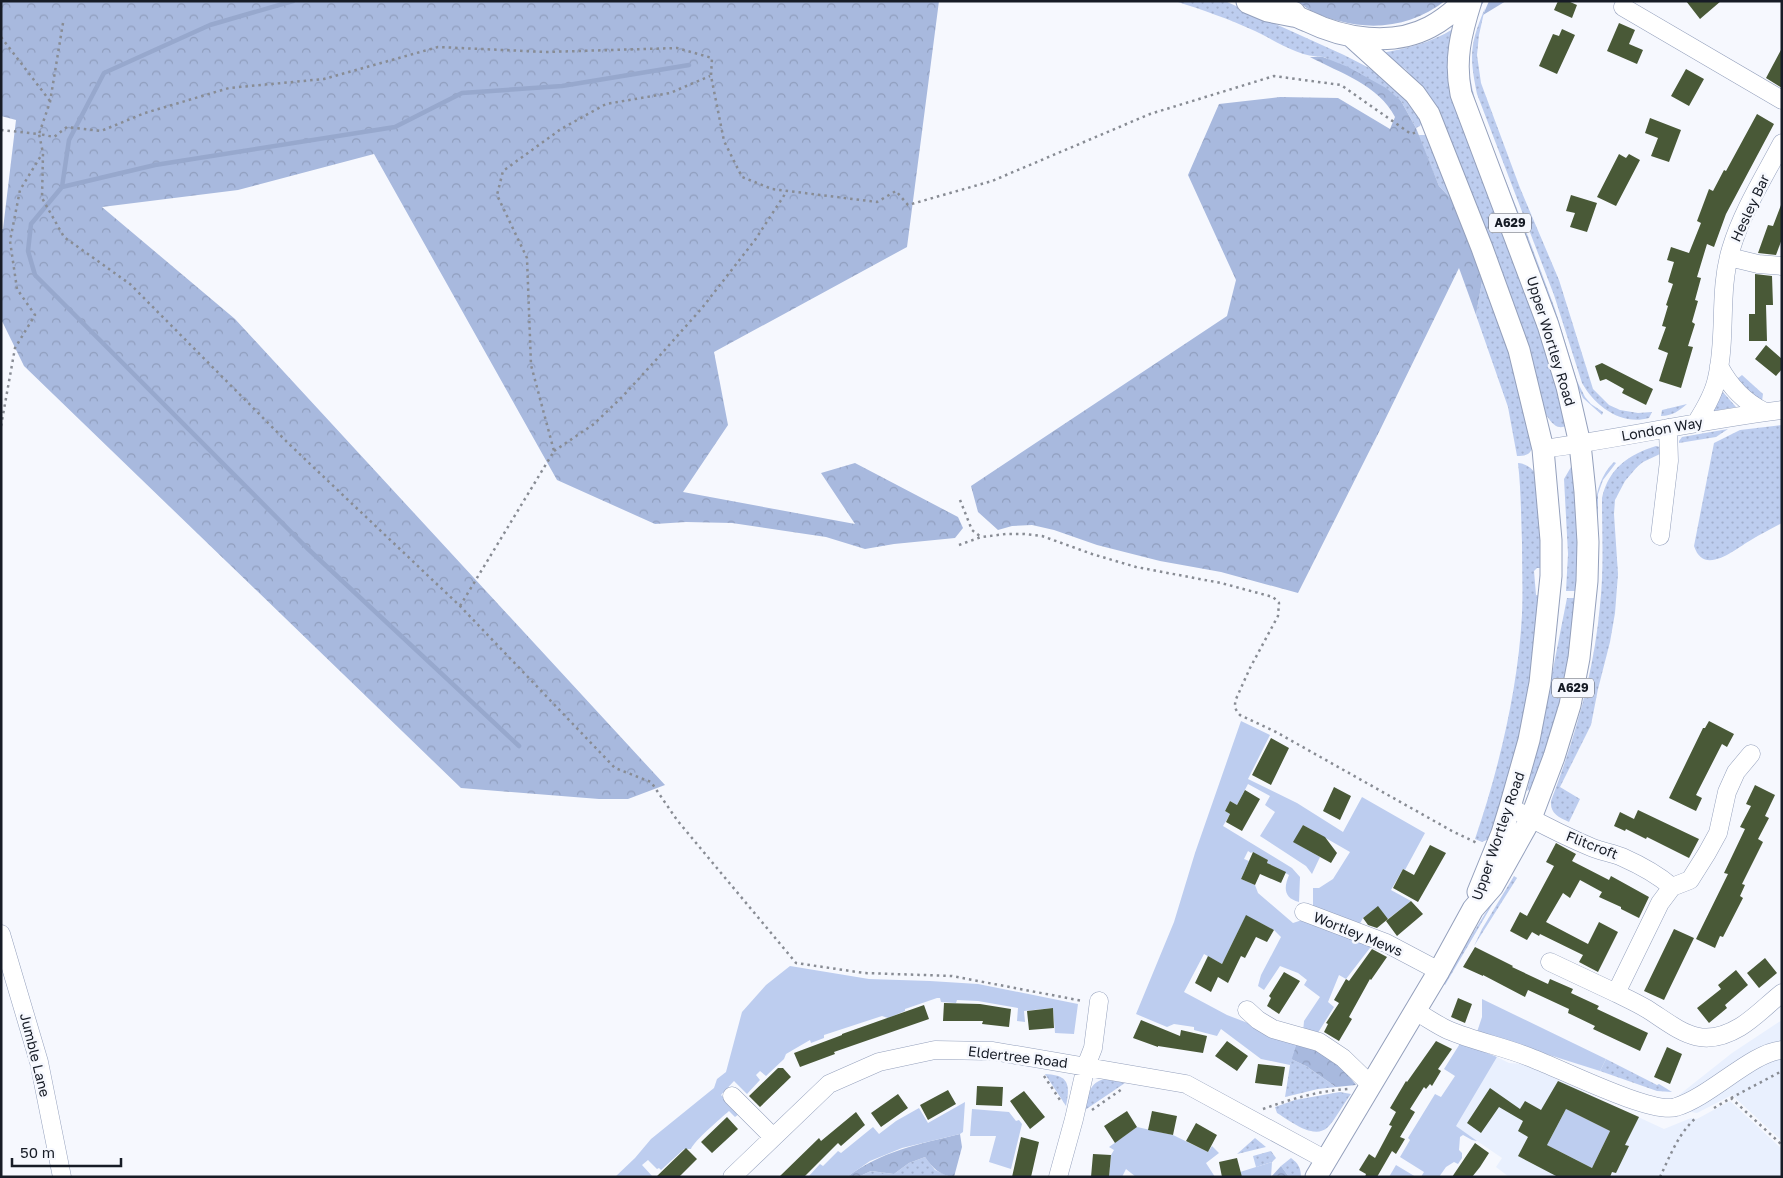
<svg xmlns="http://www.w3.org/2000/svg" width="1783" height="1178" font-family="'Golos Text',sans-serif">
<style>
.built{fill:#e9f0fe}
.grass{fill:url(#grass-dots)}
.forest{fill:url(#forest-crowns)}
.garden{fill:#bdcdef}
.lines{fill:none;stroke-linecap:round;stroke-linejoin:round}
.stream{stroke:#97a8cd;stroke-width:4.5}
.building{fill:#495937;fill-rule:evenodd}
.minor-casing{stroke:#94a0bc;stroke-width:19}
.major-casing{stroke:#94a0bc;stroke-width:23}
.highway-casing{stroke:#94a0bc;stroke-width:27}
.path{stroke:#888c94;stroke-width:2.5;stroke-dasharray:2.5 4;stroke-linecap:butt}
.minor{stroke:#fff;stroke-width:18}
.major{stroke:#fff;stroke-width:21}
.highway{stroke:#fff;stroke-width:25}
.labels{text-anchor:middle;stroke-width:5;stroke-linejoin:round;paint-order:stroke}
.shield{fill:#f6f8fe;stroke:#5a5e67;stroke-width:1}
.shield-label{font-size:12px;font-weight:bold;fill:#171c26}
.street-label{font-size:14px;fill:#171c26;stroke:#f6f8fe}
</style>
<defs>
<pattern id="grass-dots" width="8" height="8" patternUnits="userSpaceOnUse" patternTransform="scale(1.25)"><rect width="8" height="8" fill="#bdcdef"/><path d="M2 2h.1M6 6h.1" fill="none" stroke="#a2afcd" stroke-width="1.8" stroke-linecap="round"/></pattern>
<pattern id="forest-crowns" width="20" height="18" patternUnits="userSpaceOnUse" patternTransform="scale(1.25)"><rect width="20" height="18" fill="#a8b9de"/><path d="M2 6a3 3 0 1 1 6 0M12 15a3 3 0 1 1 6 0" fill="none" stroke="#909ebe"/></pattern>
</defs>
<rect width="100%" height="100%" fill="#f6f8fe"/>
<!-- built -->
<path class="built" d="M1782 1020V1141L1732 1095 1697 1113 1685 1111 1679 1095 1732 1053Z
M1497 1057 1509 1063 1524 1064 1664 1129 1691 1118 1697 1119 1730 1101 1782 1149V1177H1509L1496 1167 1502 1158 1455 1126Z"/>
<!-- grass -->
<path class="grass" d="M1175 1H1225L1344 55 1383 75 1401 90 1422 121 1420 126 1416 128 1401 101 1324 57C1298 57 1278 42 1255 31 1229 19 1203 10 1175 1Z
M1482 1H1484C1456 53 1471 93 1491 144 1501 169 1511 194 1521 219L1519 220C1510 197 1501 174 1492 152 1471 100 1452 55 1482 1Z
M1485 8 1479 35 1477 55 1481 83 1520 188 1559 280 1593 389 1609 405 1620 410 1638 413 1652 412 1649 418C1621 426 1595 406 1582 383L1554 295 1477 94C1469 55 1470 44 1485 8Z
M1453 29 1448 51 1449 80 1542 330 1567 425C1557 432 1550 421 1545 413L1425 91 1405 69 1380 53C1406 49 1430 43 1453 29Z
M1418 135H1425L1429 138 1455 203 1439 186Z
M1523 223 1555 309 1577 381 1585 397 1591 404 1603 412 1602 415 1583 398 1575 381 1520 224Z
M1483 276 1516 375 1532 448C1530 455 1525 456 1517 456L1508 407 1476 315Z
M1742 375 1763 394 1762 401 1756 400 1737 379Z
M1723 392 1736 407 1713 411 1722 393Z
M1687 404C1679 411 1672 416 1661 416L1662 410Z
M1782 425V523C1771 529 1761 534 1751 540 1735 549 1704 577 1694 546L1714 443 1740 430Z
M1728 429 1716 437 1679 443V441L1682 437Z
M1656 446 1660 447V454L1643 462 1637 467 1625 481 1615 500 1614 514 1618 574 1615 613 1610 642 1598 689 1591 725 1560 787 1580 799 1569 822C1559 817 1550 814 1551 801 1575 737 1594 673 1600 605 1604 570 1602 534 1602 498 1609 468 1628 455 1656 446Z
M1614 462 1616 463 1603 480 1598 494V574L1596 575C1595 539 1586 489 1614 462Z
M1518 463C1527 464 1531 468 1536 474L1543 568H1537L1534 571 1536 595 1541 596 1534 660 1519 747 1489 839 1482 842 1475 839C1499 769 1518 689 1522 615 1523 591 1522 567 1522 543 1521 516 1521 489 1518 463Z
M1571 467 1574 468 1579 515 1578 591H1566L1568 554 1564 479Z
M1567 598H1578L1566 678 1549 741 1531 789 1527 791 1540 735Z
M1519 859 1445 985 1444 984 1455 962Z
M1514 876 1517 878 1474 946 1482 929Z
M1291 1059 1306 1066 1336 1087 1318 1089 1285 1097Z
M1606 1059 1657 1085 1659 1084 1672 1092 1657 1091 1600 1071Z
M1045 1074C1070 1075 1070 1085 1066 1106Z
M1106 1079 1125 1083 1085 1110C1088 1096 1089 1081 1106 1079Z
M1340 1092 1351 1094C1344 1103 1335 1120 1328 1127 1314 1141 1289 1120 1277 1113L1275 1107 1295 1100Z
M1255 1138 1266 1147 1237 1154Z
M1271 1151 1276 1158 1272 1162 1256 1167 1253 1156Z
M925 1157 935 1170 950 1177H858L871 1171 894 1174 909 1163Z
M1291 1158C1298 1163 1301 1168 1301 1177H1289L1281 1166Z"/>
<!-- forest -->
<path class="forest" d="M1 1H939L907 247 714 352 728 425 683 492 855 524 821 473 855 463 958 517 963 528 955 538 894 544 865 549 826 537 732 523 686 522 655 524 557 480 374 154 238 190 102 207 235 319 665 785 628 799H599L461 788 24 366 1 319V229H3L16 120 1 116Z
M1298 1H1445C1414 25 1377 31 1339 21 1324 17 1309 12 1298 1Z
M1489 1H1506L1483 15Z
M1310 57H1323L1348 67 1386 88 1401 101 1416 128 1439 186 1455 203 1483 276 1476 315 1459 268 1379 432 1298 593 1221 572 1160 561 1097 545 1054 530 1032 525 1012 526 998 530 978 512 971 486 1227 316 1236 280 1188 175 1219 104 1280 97 1338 98 1390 129 1395 117C1379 85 1340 73 1310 57Z
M1297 1042C1321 1051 1341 1064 1356 1085L1336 1087 1306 1066 1291 1059Z
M960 1134 962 1147 954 1177C940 1176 932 1167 925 1157L909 1163 894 1174 871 1171 858 1177H847C882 1151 919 1144 960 1134Z
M1281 1166 1289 1177H1271Z"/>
<!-- garden -->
<path class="garden" d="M1241 721 1270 735 1248 779 1297 803 1343 832 1362 797 1425 833 1405 870 1403 869 1391 890 1411 901 1388 919 1378 907 1363 918 1358 927 1313 911V888H1319L1333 879 1350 852 1303 825 1294 842 1320 857 1312 874 1306 866 1260 836 1275 812 1265 805 1270 796 1248 784 1237 805 1230 801 1225 811 1230 814 1223 826 1292 868 1300 877 1299 902C1283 898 1284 887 1289 875L1267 863 1268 860 1252 852 1251 853 1248 851 1244 859 1249 861 1241 879 1255 885 1258 893 1293 923 1305 919 1373 944 1346 979 1339 975 1328 1002 1334 1007 1316 1036 1303 1032 1304 1021 1320 997 1304 985 1307 980 1298 973 1280 966 1264 990 1258 986 1261 975 1281 937 1274 930 1246 916 1222 964 1204 954 1184 992 1227 1015 1297 1042 1290 1065 1261 1059 1221 1029 1217 1036 1194 1030V1027L1174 1024 1167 1027 1136 1014 1174 922 1195 853Z
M790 966 869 979 930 981 978 984 1078 1004 1074 1034 1055 1033 1053 1008 1024 1011 1025 1022 1017 1021 1018 1008 978 1001 957 1000 956 1003 941 1002 940 998H937L905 1009V1011L888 1018 882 1016 824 1035V1038L811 1043 810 1040 786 1054 784 1059 766 1076 760 1071 756 1075 760 1080 747 1094 734 1081 721 1095 739 1114 735 1117 729 1111C720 1119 694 1141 691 1149H684L661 1170 659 1168 657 1169 648 1160 642 1165 653 1177H615L635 1158 651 1139 714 1088 717 1079 726 1072 742 1012 766 985Z
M1482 999 1606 1059 1600 1071 1477 1032 1482 1017Z
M1461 1042 1497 1057 1456 1126 1477 1141 1472 1140 1463 1135 1460 1137 1459 1150 1462 1153V1158L1458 1164 1454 1162 1446 1167 1439 1177H1421L1424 1172 1400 1157 1410 1140 1408 1138 1435 1094 1441 1097 1455 1076 1444 1069Z
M965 1102 963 1132 960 1134 902 1148 870 1161 847 1177H808L820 1164 823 1166 838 1151 841 1153 873 1127 879 1134 896 1121 919 1108 928 1123Z
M972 1109 1009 1112 1016 1121 1019 1120 1022 1124 1011 1169 989 1162 996 1136H970Z
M1566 1109 1610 1131 1592 1168 1547 1145Z
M1137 1127 1173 1135 1208 1152 1212 1146 1219 1153 1206 1163 1215 1177H1136L1126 1169 1122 1177H1109L1111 1155 1114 1150 1109 1147Z
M1272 1162 1271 1177H1241L1240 1172Z
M1396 1165 1416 1177H1389Z"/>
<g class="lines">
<!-- stream -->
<path class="stream" d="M62 187 69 140 104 73 210 25 293 1
M519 746 307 548 35 275 28 251 31 224 62 187 155 165 395 127 462 93 562 86 689 65"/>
</g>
<!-- building -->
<path class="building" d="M1558 1H1568L1577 5 1572 18 1554 10Z
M1686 1H1721L1700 19Z
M1619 23 1635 30 1629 44 1643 50 1637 64 1607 51Z
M1562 29 1575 35 1557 74 1539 66 1553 34 1559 36Z
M1782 48V88L1766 78Z
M1686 69 1704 79 1689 106 1671 96Z
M1757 114 1774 124 1726 214 1714 247 1707 244 1697 277 1701 278 1695 300 1698 301 1692 322 1695 324 1688 346 1693 347 1681 388 1659 381 1668 353 1658 349 1666 327 1662 326 1668 306 1666 305 1673 284 1668 282 1674 262 1667 260 1671 247 1689 253 1701 223 1697 221 1709 189 1713 191 1724 170 1726 171Z
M1650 118 1681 130 1669 162 1651 156 1658 138 1645 133Z
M1619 154 1626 158 1629 154 1640 160 1616 206 1597 197Z
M1571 195 1597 203 1587 232 1570 227 1575 213 1566 211Z
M1781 205 1782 239 1776 255 1758 253 1768 225 1773 226Z
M1755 274 1772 276 1773 305H1766L1767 341H1749V314H1755Z
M1766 345 1782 359V369L1776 376 1755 359Z
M1602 363 1653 389 1646 405 1622 393 1624 389 1606 379 1600 381 1595 366Z
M1709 721 1734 734 1727 747 1722 744 1696 795 1702 798 1696 811 1669 798 1703 728H1705Z
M1271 738 1289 748 1271 785 1252 775Z
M1755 785 1775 795 1765 816 1769 818 1758 839 1763 842 1742 884 1745 885 1740 896 1743 898 1723 937 1720 936 1715 948 1696 939 1728 874 1724 873 1745 829 1740 827 1751 806 1746 804Z
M1334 787 1351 796 1340 820 1323 811Z
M1245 790 1260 799 1242 831 1226 822 1230 814 1225 811 1230 801 1237 805Z
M1638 810 1699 839 1689 858 1647 837 1646 839 1626 829 1625 831 1614 826 1620 812 1634 819Z
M1303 825 1325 837 1337 853 1331 863 1293 842Z
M1556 843 1576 854 1572 861 1609 880 1611 876 1649 897 1639 918 1621 909V907L1599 897 1602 892 1580 880 1570 898 1563 893 1546 922 1588 944 1599 922 1618 932 1598 972 1579 962 1583 955 1540 934 1539 936 1532 932 1527 940 1510 931 1520 912 1527 916 1554 866 1546 862Z
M1430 845 1446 853 1418 902 1393 888 1403 869 1414 875Z
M1253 852 1268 860 1267 863 1286 872 1281 883 1260 874 1255 885 1241 879Z
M1411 901 1423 914 1397 936 1386 921Z
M1378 906 1388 919 1377 928 1368 925 1363 918Z
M1246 915 1274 930 1267 942 1256 937 1245 958 1241 956 1228 983 1218 977 1211 992 1195 983 1208 956 1222 964Z
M1674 929 1694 938 1664 1000 1644 991Z
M1475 947 1513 966 1512 967 1548 984 1550 979 1573 989 1571 993 1599 1006 1597 1009 1648 1033 1640 1051 1593 1029 1595 1026 1568 1013 1569 1009 1528 990 1525 997 1483 975V976L1463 967Z
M1372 949 1387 957 1371 980 1370 979 1349 1017 1352 1019 1339 1041 1324 1032 1328 1024 1326 1023 1339 1003 1334 1000 1346 979 1349 981Z
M1765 958 1777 973 1759 988 1747 973Z
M1736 970 1748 985 1725 1005 1727 1008 1709 1023 1697 1008 1721 989 1718 985Z
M1284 972 1300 981 1279 1014 1267 1006 1271 998 1269 996Z
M1458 998 1472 1004 1465 1023 1451 1017Z
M944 1003 980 1004 1011 1009 1009 1027 982 1024 983 1021H943Z
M924 1005 929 1019 834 1052 835 1054 800 1067 794 1053 842 1035V1034Z
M1053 1008 1054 1028 1029 1030 1027 1011Z
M1141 1020 1180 1036 1181 1030 1207 1036 1203 1053 1158 1046V1047L1133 1038Z
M1227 1041 1248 1056 1237 1071 1215 1056Z
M1436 1041 1452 1049 1438 1069 1441 1071 1432 1086 1430 1084 1426 1089 1424 1087 1410 1109 1415 1112 1400 1137 1405 1139 1396 1154 1392 1151 1377 1177H1365L1366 1174 1359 1170 1369 1154 1375 1158 1392 1126 1389 1125 1396 1112 1390 1108 1406 1081 1407 1082Z
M1667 1047 1682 1054 1670 1084 1654 1077Z
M1258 1064 1285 1067 1282 1086 1255 1083Z
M778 1068H783L791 1077 760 1107 749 1096Z
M1558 1081 1639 1117 1625 1145 1629 1146 1616 1173 1612 1172 1610 1177H1558L1518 1156 1528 1137 1518 1131 1523 1121 1499 1107 1481 1133 1467 1123 1490 1088 1520 1109 1525 1101 1541 1110ZM1566 1109 1610 1131 1592 1168 1547 1145Z
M977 1086 1003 1087 1002 1106 976 1105Z
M948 1090 956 1104 928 1120 920 1105Z
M1024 1091 1045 1117 1030 1129 1010 1101Z
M898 1094 908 1108 881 1127 871 1113Z
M1127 1111 1137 1127 1115 1143 1104 1126Z
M1152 1111 1177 1116 1173 1135 1148 1130Z
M856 1112 865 1125 841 1146 838 1143 804 1177H779L819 1138 821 1141Z
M727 1117 738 1129 712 1153 701 1142Z
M1196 1123 1217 1135 1208 1152 1186 1141Z
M1021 1137 1039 1142 1031 1177H1012Z
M1475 1143 1489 1153 1480 1167 1472 1177H1452Z
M686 1148 697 1159 679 1177H656Z
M1093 1154 1111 1155 1109 1177H1091Z
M1237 1158 1242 1177H1222L1219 1162Z"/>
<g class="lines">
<defs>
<path id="minor" d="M1623 7 1782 100
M1729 257 1758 264 1782 266
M1719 366C1730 387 1744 402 1765 412
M1696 423C1705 409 1714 394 1717 378 1727 336 1718 292 1731 249 1742 212 1764 177 1782 143
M1543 449C1623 438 1702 420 1782 410
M1660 536 1669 461 1668 428
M1751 754 1736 772 1727 792 1718 833 1707 853 1690 880 1672 887 1660 903 1616 993C1626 998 1637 1003 1647 1009 1680 1030 1700 1051 1740 1027 1755 1018 1768 1004 1782 993
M1510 807C1537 822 1564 836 1593 848 1603 852 1613 853 1622 857 1640 865 1657 874 1672 887
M1304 912 1386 943 1439 971
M1 934 39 1062 62 1177
M1550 962 1616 993
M1247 1010 1258 1020 1273 1029 1319 1042 1343 1058 1371 1085
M1415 1011C1426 1017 1437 1025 1448 1030 1476 1042 1506 1047 1534 1059 1561 1069 1652 1115 1676 1107 1710 1097 1752 1052 1782 1050
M732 1096 773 1137
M732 1177 829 1084 879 1062 935 1050 993 1051 1186 1084 1326 1160
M1058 1177 1074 1119 1086 1066 1093 1048 1099 1001"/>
<path id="major" d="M1281 3C1285 7 1289 11 1293 14 1297 17 1302 19 1307 21 1344 39 1392 47 1430 27 1443 20 1454 11 1464 1
M1352 37 1415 94 1429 114 1482 248 1519 350 1543 449 1551 540V576L1540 683 1529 740 1510 807 1502 833 1478 892
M1316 1177 1439 971 1473 909 1493 886 1531 818 1554 757 1570 705 1579 658 1587 581 1588 542 1585 492 1580 444 1567 387 1548 325 1461 94C1454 60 1461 33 1471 1"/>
<path id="highway" d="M1249 1 1268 9 1293 14"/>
</defs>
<!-- minor casing -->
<use href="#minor" class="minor-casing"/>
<!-- major casing -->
<use href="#major" class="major-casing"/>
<!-- highway casing -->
<use href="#highway" class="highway-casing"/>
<!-- path -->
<path class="path" d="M63 23 50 102 39 134 54 137 67 127 101 131 145 113 229 88 324 79 438 47 546 52 677 48 712 58 711 76 724 141 742 177 772 189 877 202 896 191 908 205 992 181 1150 114 1274 76 1341 85 1411 134 1417 132
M1 37 50 101
M1 130 39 134 43 153 42 198 64 237 130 284 289 444 460 606 615 768 651 782 677 820 796 963 864 973 952 976 1083 1001
M1 426 15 348 35 315 17 289 10 241 20 190 42 154
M554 451 594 424 623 396 655 361 702 308 755 240 787 191
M960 500 972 530 981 537
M959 545 981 537 1006 534H1024L1042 536 1092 554 1136 567 1221 583 1273 597 1279 603 1278 616 1250 668 1236 699C1234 706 1235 710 1240 715L1276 732 1452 831 1479 844
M460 606 554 451 531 365 527 258 497 195 503 171 561 129 606 104 670 93 710 76
M1044 1076 1062 1103
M1731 1098 1782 1071
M1714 1108 1731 1098 1782 1145
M1263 1109C1291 1099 1318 1091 1348 1089
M1092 1110 1122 1089
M1660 1177C1670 1156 1679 1132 1697 1117"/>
<!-- minor -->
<use href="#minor" class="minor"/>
<!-- major -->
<use href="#major" class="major"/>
<!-- highway -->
<use href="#highway" class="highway"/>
</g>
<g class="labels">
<!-- shield labels -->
<g class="shield">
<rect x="1489" y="213.5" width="42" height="19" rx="4"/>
<rect x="1552" y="678.5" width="42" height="19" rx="4"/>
</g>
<g class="shield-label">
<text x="1510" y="227">A629</text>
<text x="1573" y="692">A629</text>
</g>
<!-- street labels -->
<g class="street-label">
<text transform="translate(1750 208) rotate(-65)" y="5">Hesley Bar</text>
<text transform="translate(1551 341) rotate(73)" y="5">Upper Wortley Road</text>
<text transform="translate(1662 429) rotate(-10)" y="5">London Way</text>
<text transform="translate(1498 836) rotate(-71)" y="5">Upper Wortley Road</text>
<text transform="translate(1592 845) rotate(21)" y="5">Flitcroft</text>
<text transform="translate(1358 934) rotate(22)" y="5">Wortley Mews</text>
<text transform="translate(35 1055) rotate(76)" y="5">Jumble Lane</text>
<text transform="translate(1018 1057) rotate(7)" y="5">Eldertree Road</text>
</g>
</g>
<!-- border -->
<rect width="1783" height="1178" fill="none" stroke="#171c26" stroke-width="5"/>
<!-- scale -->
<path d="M12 1158v8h109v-8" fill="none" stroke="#171c26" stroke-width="2.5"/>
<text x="20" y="1158" font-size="15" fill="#171c26" stroke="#f6f8fe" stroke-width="4" paint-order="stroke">50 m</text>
</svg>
